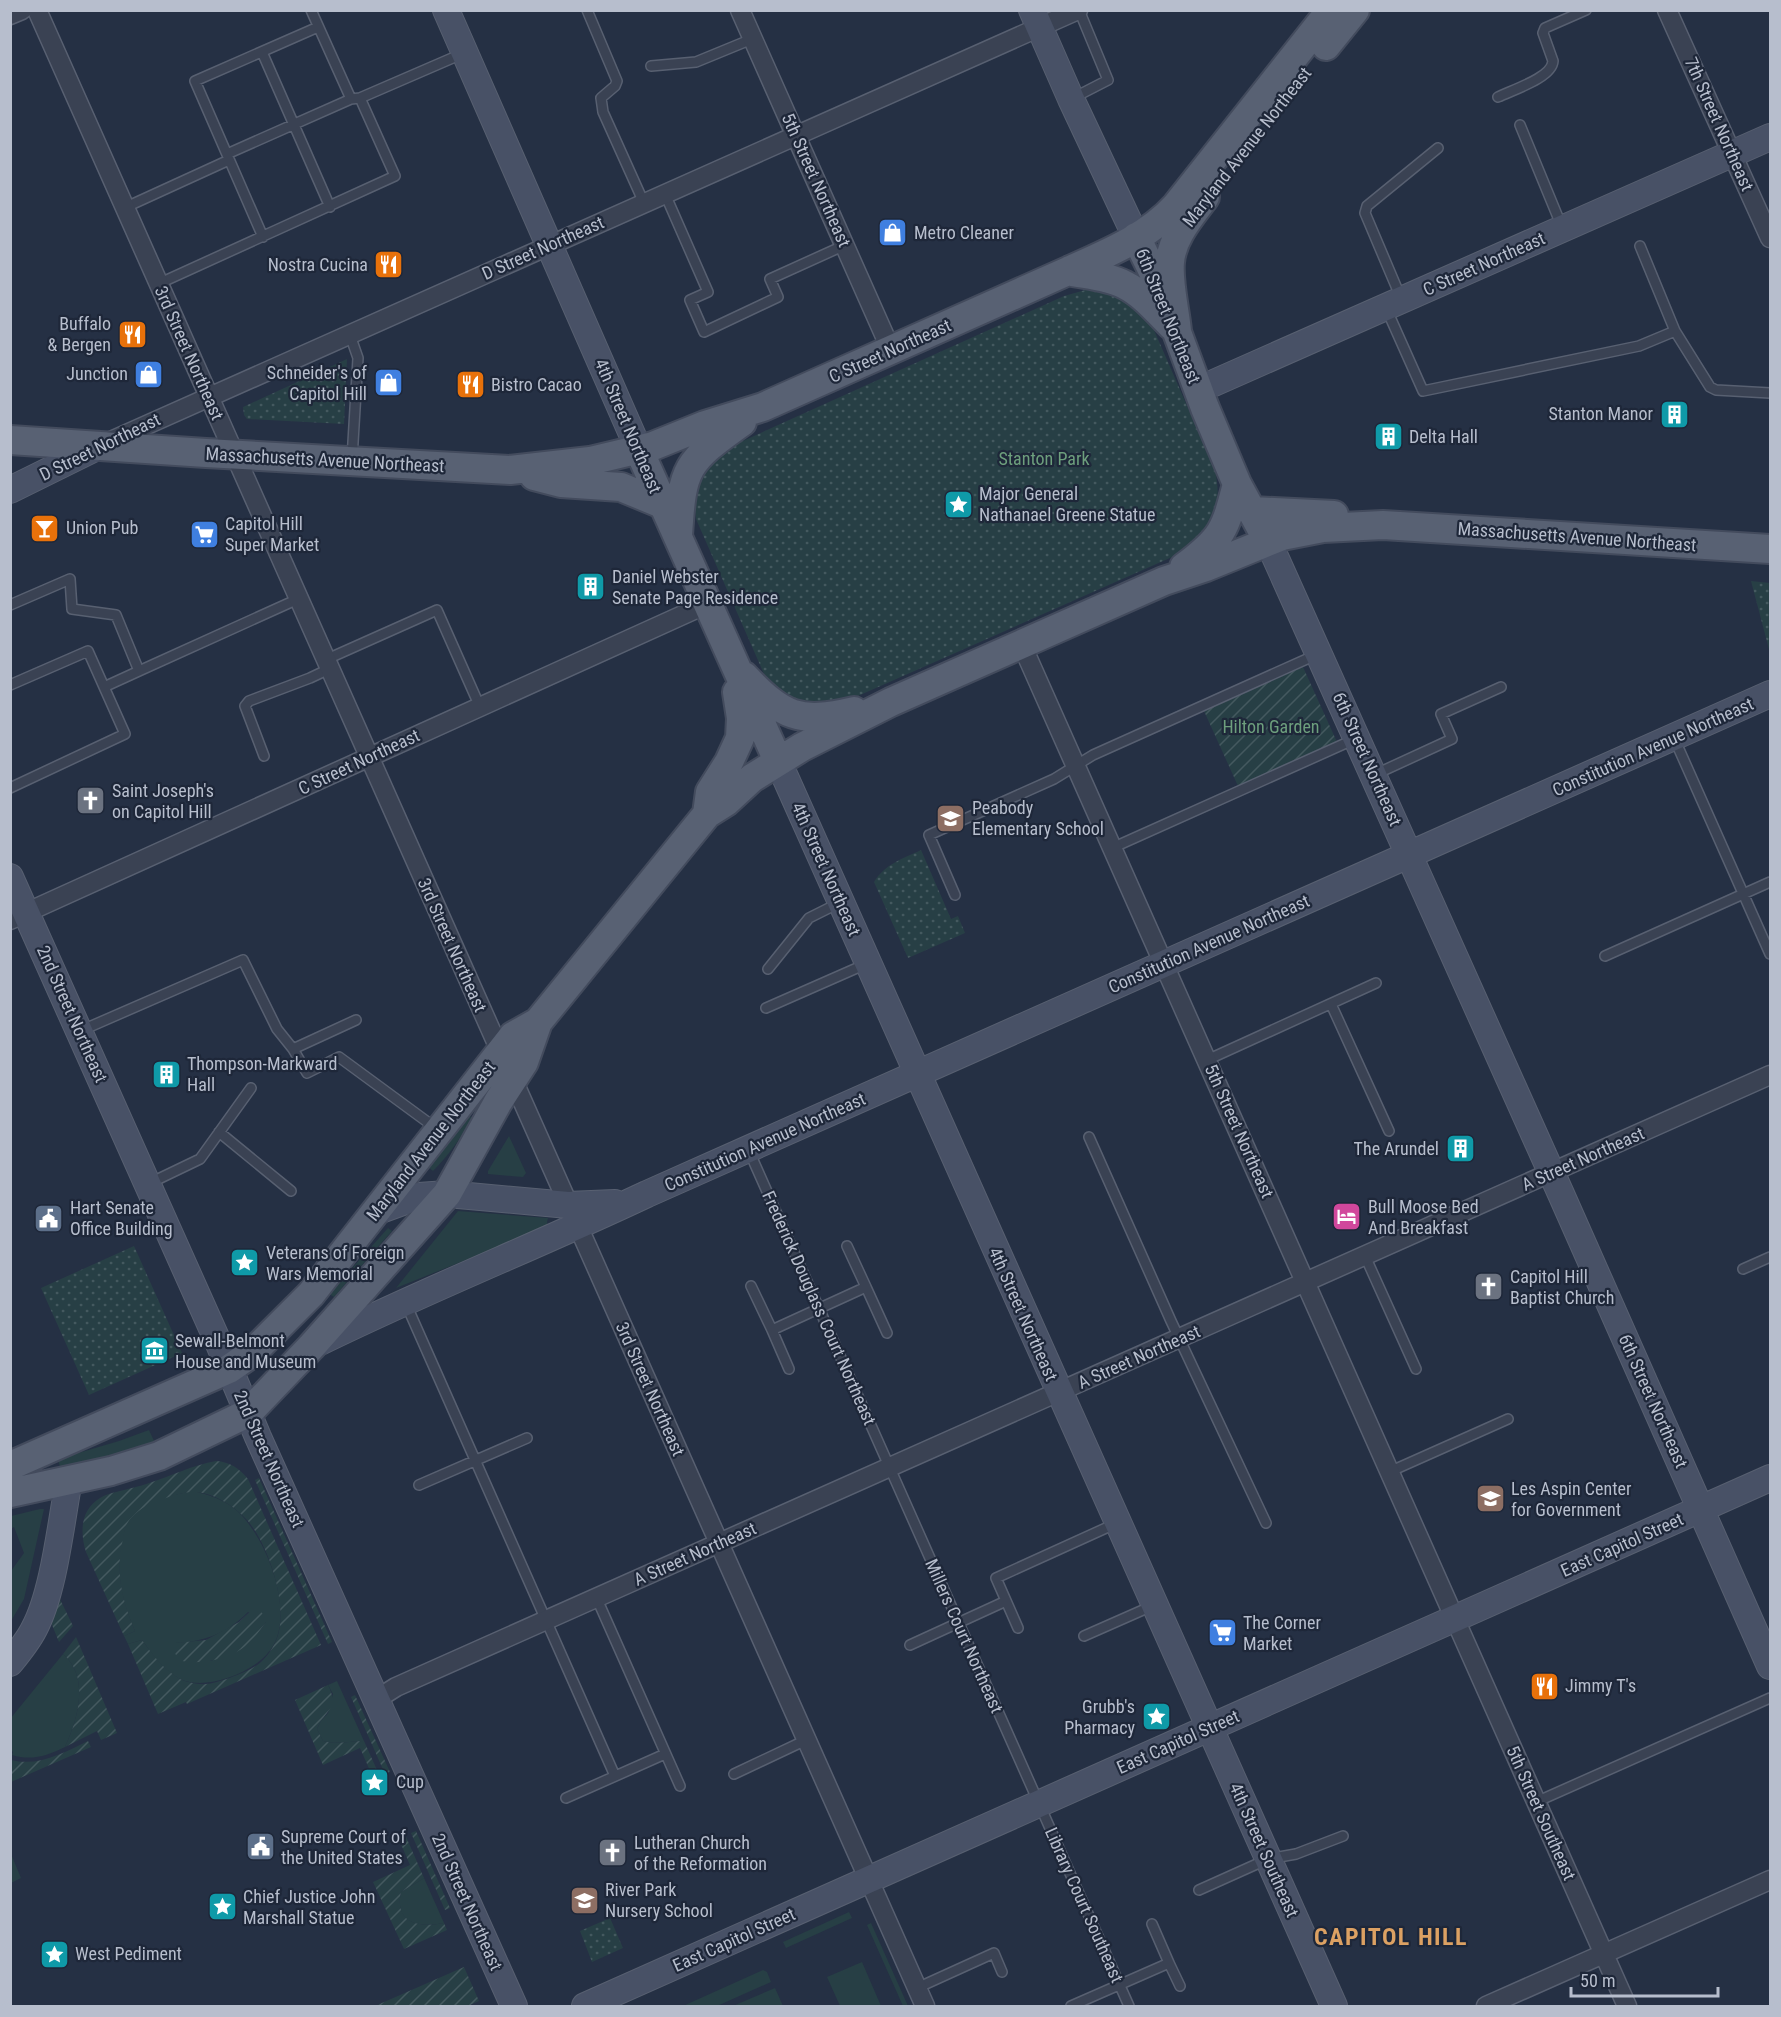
<svg xmlns="http://www.w3.org/2000/svg" width="1781" height="2017" font-family="'Roboto Condensed',sans-serif">
<style>
.grass{fill:#273f45;fill-rule:evenodd}
.park{fill:url(#park-dots)}
.garden{fill:url(#garden-furrows)}
.lines{fill:none;stroke-linecap:round;stroke-linejoin:round}
.lane-casing{stroke:#586071;stroke-width:12}
.street-casing{stroke:#586071;stroke-width:21}
.secondary-casing{stroke:#586071;stroke-width:28}
.primary-casing{stroke:#434b5d;stroke-width:32}
.lane{stroke:#3a4253;stroke-width:9}
.street{stroke:#3a4253;stroke-width:18}
.secondary{stroke:#485166;stroke-width:26}
.primary{stroke:#586173;stroke-width:28}
.labels{text-anchor:middle;stroke-width:4.5;stroke-linejoin:round;paint-order:stroke}
.street-label{font-size:18px;fill:#b7becd;stroke:#1e2739}
.poi-label{font-size:18px;fill:#b7becd;stroke:#1e2739;text-anchor:start}
.park-label{font-size:18px;fill:#6d9f7d;stroke:#1e2739}
.district-label{font-size:24px;font-weight:bold;letter-spacing:1.5px;fill:#dca163;stroke:#1e2739}
</style>
<defs>
<pattern id="park-dots" width="8" height="8" patternUnits="userSpaceOnUse" patternTransform="scale(1.5)"><rect width="8" height="8" fill="#273f45"/><path d="M2 2h.1M6 6h.1" fill="none" stroke="#44595f" stroke-width="1.8" stroke-linecap="round"/></pattern>
<pattern id="garden-furrows" width="10" height="10" patternUnits="userSpaceOnUse" patternTransform="scale(1.5)"><rect width="10" height="10" fill="#273f45"/><path d="M-1 1l2-2M0 10L10 0M9 11l2-2" fill="none" stroke="#44595f"/></pattern>
</defs>
<rect width="100%" height="100%" fill="#253044"/>
<!-- grass -->
<path class="grass" d="M467 1114 472 1118C461 1138 449 1155 433 1171L427 1166Z
M509 1136 526 1173 523 1177 488 1174V1171Z
M458 1211 548 1218 547 1222 548 1227 396 1288Z
M388 1228 392 1231 334 1297 329 1294Z
M149 1430 155 1443 131 1451 60 1467 58 1459 119 1441Z
M193 1491C207 1494 223 1499 235 1509 265 1534 295 1609 273 1646 259 1671 207 1692 180 1679 164 1671 152 1654 142 1640L128 1644 124 1636 135 1631C122 1602 115 1572 122 1540 124 1533 125 1524 130 1518 144 1500 172 1495 193 1491ZM248 1612 266 1622C248 1647 238 1650 211 1661L175 1643C204 1642 228 1633 248 1612Z
M40 1509H44L24 1599 11 1621V1571L24 1553 14 1527 11 1529V1516Z
M63 1654C90 1677 78 1719 65 1747 47 1756 31 1761 12 1755L13 1752 11 1750 10 1719Z
M337 1681 364 1741C349 1741 336 1745 323 1741L317 1729 321 1721 328 1713 333 1694 328 1685Z
M11 1854 21 1878 11 1883H10Z
M424 1878 444 1923C419 1928 394 1924 401 1892Z
M849 1912 852 1918 786 1948 783 1942Z
M871 1923 908 2006H903L867 1925Z
M862 1962 881 2006H840L827 1977Z
M763 1970 767 1972 771 1982 717 2006H683Z
M775 1988 783 2006H733Z"/>
<!-- park -->
<path class="park" d="M1089 289 1108 290 1147 314 1215 470C1223 509 1213 522 1188 550L842 703 818 707 780 695 764 674 696 519C692 481 699 474 725 449L1064 296Z
M347 359 344 424 247 419 244 415 243 407Z
M1751 581 1770 583V653Z
M921 850 951 919 958 916 965 933 908 958 874 882C885 864 902 859 921 850Z
M134 1246 182 1353 89 1395 41 1288Z
M610 1918 623 1948 592 1962 580 1931Z"/>
<!-- garden -->
<path class="garden" d="M1303 667 1337 742 1238 786 1204 711Z
M216 1461C230 1462 239 1468 248 1479L321 1645 187 1704 186 1702 158 1714 128 1644 142 1640C152 1654 164 1670 180 1679 186 1682 199 1685 206 1684 219 1683 251 1671 261 1662 269 1655 277 1642 279 1631 286 1599 268 1544 247 1520 237 1509 224 1500 210 1495 194 1489 181 1493 166 1498 153 1502 140 1508 131 1518 126 1523 124 1532 123 1539 115 1571 122 1601 135 1631L124 1636 86 1552C80 1533 80 1510 100 1498 109 1492 137 1488 149 1483 171 1476 193 1465 216 1461Z
M259 1478 332 1642 328 1644 255 1480Z
M56 1591 73 1626 59 1642 50 1620Z
M254 1608C261 1610 265 1615 266 1622 260 1630 255 1638 247 1645 230 1659 200 1666 178 1660L173 1648 175 1643 206 1640 239 1622Z
M76 1637 117 1733 101 1740 97 1731 65 1747C78 1719 90 1677 63 1654Z
M328 1685C340 1708 325 1710 317 1729L323 1741C336 1745 349 1741 364 1741L381 1779 375 1782 360 1748 323 1765 295 1700Z
M355 1695 390 1772 385 1774 351 1697Z
M88 1741 91 1747 11 1782V1760C39 1767 63 1753 88 1741Z
M416 1831 450 1908 445 1910 411 1833Z
M404 1832 424 1878 401 1892C394 1924 420 1928 444 1923L447 1930 404 1949 373 1882 410 1865 397 1835Z
M464 1967 479 2001 468 2006H375Z"/>
<g class="lines">
<defs>
<path id="lane" d="M311 10 351 99
M587 10 617 81 615 86 601 98 603 112 644 203
M262 52 330 207
M651 66 696 62 752 39
M1498 97C1512 90 1552 78 1553 61L1543 33 1545 28 1586 10
M1073 98 1108 80 1079 10
M1520 125 1562 227
M227 154 351 99 360 98 464 53
M665 194 708 292 690 300 704 332 778 297 770 279 845 245
M124 208 229 160
M263 237 195 81 318 27
M1640 246 1675 331
M158 284 395 176 360 98
M1401 298 1365 213 1367 206 1438 148
M1386 308 1423 391 1639 346 1675 331 1710 387 1716 390 1770 393
M350 335 358 358 352 459
M10 605 70 579 72 609 116 615 139 671 298 599
M325 660 437 610 480 707
M10 685 88 651 125 734 10 788
M104 687 139 671
M1674 738 1770 954
M264 756 245 706 249 701 310 678 329 669
M1376 774 1452 739 1441 714 1501 687
M1112 848 1355 739
M955 895 929 835 1054 779 1093 755 1318 654
M1605 956 1770 882
M768 969 809 918 839 903
M1331 1004 1389 1131
M766 1008 866 964
M356 1020 293 1049 307 1073 339 1057 437 1129
M80 1031 243 960 277 1029 293 1049
M1207 1060 1376 983
M219 1132 291 1191
M1089 1137 1171 1321 1266 1523
M749 1151 1129 2006
M150 1183 200 1159 251 1088
M1365 1256 1416 1369
M1743 1269 1770 1257
M751 1286 772 1330 866 1287 847 1246
M866 1287 887 1333
M406 1304 615 1776
M772 1330 789 1369
M1389 1472 1508 1419
M419 1485 527 1438
M597 1599 680 1786
M1018 1628 996 1578 1117 1523
M1084 1636 1152 1606
M910 1645 1006 1601
M734 1774 806 1740
M566 1798 665 1754
M1536 1802 1770 1698
M1199 1890 1268 1859 1296 1854 1343 1836
M1169 1963 1180 1986
M917 1988 994 1953 1002 1972
M1071 2006 1169 1963 1152 1924"/>
<path id="street" d="M37 10 925 2006
M740 10 891 350
M1667 10 1770 238
M10 15 22 10
M104 444 1078 10
M1021 643 1627 2006
M10 920 707 604
M377 1699 396 1687 1770 1075
M1486 2006 1770 1880"/>
<path id="secondary" d="M446 10 639 450
M1032 10 1071 99 1136 237
M1198 390 1770 137
M10 490 99 446
M1268 541 1561 1194 1770 1666
M778 761 1334 2006
M10 877 219 1344 258 1437 514 2006
M375 1212 419 1196 447 1194 568 1205 615 1203
M314 1345C423 1291 537 1246 647 1194L1770 694
M10 1663C19 1652 28 1641 34 1629 54 1592 61 1522 69 1480
M585 2006 1770 1478"/>
<path id="primary" d="M1326 46 1355 10
M1136 237 1160 286 1205 408 1237 484 1268 541
M1068 271C1086 275 1108 276 1125 285 1143 294 1157 311 1172 326
M1177 331C1175 310 1168 282 1170 262 1172 237 1191 216 1205 197
M10 440 206 453 510 470 590 461 653 446 705 425 763 407 1068 271C1106 254 1148 237 1176 206L1331 10
M639 450 778 761
M534 476 561 483 621 487 662 504
M1252 511 1334 515
M678 536C682 467 686 462 742 422
M1184 567C1223 538 1225 530 1237 484
M744 676C783 717 799 724 854 711
M707 814 710 792 729 762 740 738 741 718 737 692
M10 1466 229 1369 252 1353 311 1294 513 1036 538 1022
M10 1493 111 1471 159 1456 248 1413 311 1347 447 1194 498 1102 524 1062 538 1022 707 814 726 802 752 778 802 747 891 702 1164 581 1206 567 1282 536 1323 528 1383 525 1770 549"/>
</defs>
<!-- lane casing -->
<use href="#lane" class="lane-casing"/>
<!-- street casing -->
<use href="#street" class="street-casing"/>
<!-- secondary casing -->
<use href="#secondary" class="secondary-casing"/>
<!-- primary casing -->
<use href="#primary" class="primary-casing"/>
<!-- lane -->
<use href="#lane" class="lane"/>
<!-- street -->
<use href="#street" class="street"/>
<!-- secondary -->
<use href="#secondary" class="secondary"/>
<!-- primary -->
<use href="#primary" class="primary"/>
</g>
<!-- icons -->
<defs>
<symbol id="shop-square" viewBox="-11 -11 22 22"><rect x="-9" y="-9" width="18" height="18" rx="4" fill="#3f7fe0" stroke="#1e2739"/><path d="M-5-2.5h2.3a2.7 3.5 0 0 1 5.4 0H5L5.5 6h-11ZM-1.5-2.5h3a1.5 2.3 0 0 0-3 0Z" fill="#fff"/></symbol>
<symbol id="restaurant-square" viewBox="-11 -11 22 22"><rect x="-9" y="-9" width="18" height="18" rx="4" fill="#e8710a" stroke="#1e2739"/><path d="M-5-6h1v4h1v-4h1v4h1v-4h1v5L-1.5 .5V6h-2V.5L-5-1ZM5-6V6H3V1.5H1.5Q1.5-4 5-6Z" fill="#fff"/></symbol>
<symbol id="building-square" viewBox="-11 -11 22 22"><rect x="-9" y="-9" width="18" height="18" rx="4" fill="#0f9aa8" stroke="#1e2739"/><path d="M-4-6H4V6H1V3H-1V6H-4ZM-2.5-4.3h1.7v1.8h-1.7ZM.8-4.3h1.7v1.8H.8ZM-2.5-1h1.7V.8h-1.7ZM.8-1h1.7V.8H.8Z" fill="#fff"/></symbol>
<symbol id="sight-square" viewBox="-11 -11 22 22"><rect x="-9" y="-9" width="18" height="18" rx="4" fill="#0f9aa8" stroke="#1e2739"/><path d="M0-6L1.8-2.2L6-1.7L2.9 1.2L3.7 5.4L0 3.3L-3.7 5.4L-2.9 1.2L-6-1.7L-1.8-2.2Z" fill="#fff"/></symbol>
<symbol id="bar-square" viewBox="-11 -11 22 22"><rect x="-9" y="-9" width="18" height="18" rx="4" fill="#e8710a" stroke="#1e2739"/><path d="M-6-5H6L.8 .8V4.5H3.5V6h-7V4.5H-.8V.8Z" fill="#fff"/></symbol>
<symbol id="supermarket-square" viewBox="-11 -11 22 22"><rect x="-9" y="-9" width="18" height="18" rx="4" fill="#3f7fe0" stroke="#1e2739"/><path d="M-6-5.5h2.5l.6 2H6L4.5 2H-2.5L-4.4-4H-6ZM-1.5 3.2a1.3 1.3 0 1 0 .1 0ZM3 3.2a1.3 1.3 0 1 0 .1 0Z" fill="#fff"/></symbol>
<symbol id="church-square" viewBox="-11 -11 22 22"><rect x="-9" y="-9" width="18" height="18" rx="4" fill="#6b7280" stroke="#1e2739"/><path d="M-1.2-6h2.4v3.5h3.3v2.4h-3.3V6h-2.4V-.1h-3.3v-2.4h3.3Z" fill="#fff"/></symbol>
<symbol id="school-square" viewBox="-11 -11 22 22"><rect x="-9" y="-9" width="18" height="18" rx="4" fill="#8d6e63" stroke="#1e2739"/><path d="M0-5L7-2L0 1L-7-2ZM-4 1L0 2.5L4 1V4Q0 6-4 4Z" fill="#fff"/></symbol>
<symbol id="hotel-square" viewBox="-11 -11 22 22"><rect x="-9" y="-9" width="18" height="18" rx="4" fill="#d1479c" stroke="#1e2739"/><path d="M-6-4.5h1.5V1H6V5H4.5V3h-9V5H-6ZM-4 0a1.8 1.8 0 1 1 3.6 0ZM.5 0V-2.5h3Q6-2.5 6 0Z" fill="#fff"/></symbol>
<symbol id="civic-square" viewBox="-11 -11 22 22"><rect x="-9" y="-9" width="18" height="18" rx="4" fill="#5c6f8a" stroke="#1e2739"/><path d="M-.6-6.5H3V-4.5H.6V-3L4-1V1h2V6H-6V1h2V-1L-.6-3ZM-1.2 2.5V6h2.4V2.5Z" fill="#fff"/></symbol>
<symbol id="museum-square" viewBox="-11 -11 22 22"><rect x="-9" y="-9" width="18" height="18" rx="4" fill="#0f9aa8" stroke="#1e2739"/><path d="M0-6L6-3V-2H-6V-3ZM-5-1h2V3h-2ZM-1-1h2V3h-2ZM3-1h2V3H3ZM-6 4H6V6H-6Z" fill="#fff"/></symbol>
</defs>
<g fill-rule="evenodd">
<use href="#shop-square" x="876" y="216" width="33" height="33"/>
<use href="#restaurant-square" x="372" y="248" width="33" height="33"/>
<use href="#restaurant-square" x="116" y="318" width="33" height="33"/>
<use href="#shop-square" x="132" y="358" width="33" height="33"/>
<use href="#shop-square" x="372" y="366" width="33" height="33"/>
<use href="#restaurant-square" x="454" y="368" width="33" height="33"/>
<use href="#building-square" x="1658" y="398" width="33" height="33"/>
<use href="#building-square" x="1372" y="420" width="33" height="33"/>
<use href="#sight-square" x="942" y="488" width="33" height="33"/>
<use href="#bar-square" x="28" y="512" width="33" height="33"/>
<use href="#supermarket-square" x="188" y="518" width="33" height="33"/>
<use href="#building-square" x="574" y="570" width="33" height="33"/>
<use href="#church-square" x="74" y="784" width="33" height="33"/>
<use href="#school-square" x="934" y="802" width="33" height="33"/>
<use href="#building-square" x="150" y="1058" width="33" height="33"/>
<use href="#building-square" x="1444" y="1132" width="33" height="33"/>
<use href="#hotel-square" x="1330" y="1200" width="33" height="33"/>
<use href="#civic-square" x="32" y="1202" width="33" height="33"/>
<use href="#sight-square" x="228" y="1246" width="33" height="33"/>
<use href="#church-square" x="1472" y="1270" width="33" height="33"/>
<use href="#museum-square" x="138" y="1334" width="33" height="33"/>
<use href="#school-square" x="1474" y="1482" width="33" height="33"/>
<use href="#supermarket-square" x="1206" y="1616" width="33" height="33"/>
<use href="#restaurant-square" x="1528" y="1670" width="33" height="33"/>
<use href="#sight-square" x="1140" y="1700" width="33" height="33"/>
<use href="#sight-square" x="358" y="1766" width="33" height="33"/>
<use href="#civic-square" x="244" y="1830" width="33" height="33"/>
<use href="#church-square" x="596" y="1836" width="33" height="33"/>
<use href="#school-square" x="568" y="1884" width="33" height="33"/>
<use href="#sight-square" x="206" y="1890" width="33" height="33"/>
<use href="#sight-square" x="38" y="1938" width="33" height="33"/>
</g>
<g class="labels">
<!-- street labels -->
<g class="street-label">
<text transform="translate(1719 124) rotate(66)" y="6">7th Street Northeast</text>
<text transform="translate(1247 147) rotate(-52)" y="6">Maryland Avenue Northeast</text>
<text transform="translate(816 180) rotate(66)" y="6">5th Street Northeast</text>
<text transform="translate(543 248) rotate(-24)" y="6">D Street Northeast</text>
<text transform="translate(1484 264) rotate(-24)" y="6">C Street Northeast</text>
<text transform="translate(1168 316) rotate(68)" y="6">6th Street Northeast</text>
<text transform="translate(890 351) rotate(-24)" y="6">C Street Northeast</text>
<text transform="translate(189 353) rotate(66)" y="6">3rd Street Northeast</text>
<text transform="translate(628 426) rotate(67)" y="6">4th Street Northeast</text>
<text transform="translate(100 447) rotate(-26)" y="6">D Street Northeast</text>
<text transform="translate(325 460) rotate(3)" y="6">Massachusetts Avenue Northeast</text>
<text transform="translate(1577 537) rotate(4)" y="6">Massachusetts Avenue Northeast</text>
<text transform="translate(1653 747) rotate(-24)" y="6">Constitution Avenue Northeast</text>
<text transform="translate(1367 759) rotate(66)" y="6">6th Street Northeast</text>
<text transform="translate(359 762) rotate(-25)" y="6">C Street Northeast</text>
<text transform="translate(826 869) rotate(66)" y="6">4th Street Northeast</text>
<text transform="translate(1209 944) rotate(-24)" y="6">Constitution Avenue Northeast</text>
<text transform="translate(452 945) rotate(66)" y="6">3rd Street Northeast</text>
<text transform="translate(72 1014) rotate(66)" y="6">2nd Street Northeast</text>
<text transform="translate(1239 1131) rotate(66)" y="6">5th Street Northeast</text>
<text transform="translate(431 1141) rotate(-52)" y="6">Maryland Avenue Northeast</text>
<text transform="translate(765 1142) rotate(-24)" y="6">Constitution Avenue Northeast</text>
<text transform="translate(1583 1159) rotate(-24)" y="6">A Street Northeast</text>
<text transform="translate(819 1308) rotate(66)" y="6">Frederick Douglass Court Northeast</text>
<text transform="translate(1023 1314) rotate(66)" y="6">4th Street Northeast</text>
<text transform="translate(1139 1357) rotate(-24)" y="6">A Street Northeast</text>
<text transform="translate(650 1389) rotate(66)" y="6">3rd Street Northeast</text>
<text transform="translate(1653 1401) rotate(66)" y="6">6th Street Northeast</text>
<text transform="translate(269 1459) rotate(66)" y="6">2nd Street Northeast</text>
<text transform="translate(1622 1545) rotate(-24)" y="6">East Capitol Street</text>
<text transform="translate(695 1554) rotate(-24)" y="6">A Street Northeast</text>
<text transform="translate(964 1636) rotate(66)" y="6">Millers Court Northeast</text>
<text transform="translate(1178 1742) rotate(-24)" y="6">East Capitol Street</text>
<text transform="translate(1541 1813) rotate(66)" y="6">5th Street Southeast</text>
<text transform="translate(1264 1850) rotate(66)" y="6">4th Street Southeast</text>
<text transform="translate(467 1902) rotate(66)" y="6">2nd Street Northeast</text>
<text transform="translate(1084 1905) rotate(66)" y="6">Library Court Southeast</text>
<text transform="translate(734 1940) rotate(-24)" y="6">East Capitol Street</text>
</g>
<!-- poi labels -->
<g class="poi-label">
<text x="914" y="239">Metro Cleaner</text>
<text x="368" y="271" text-anchor="end">Nostra Cucina</text>
<text x="111" y="330" text-anchor="end">Buffalo<tspan x="111" dy="21">&amp; Bergen</tspan></text>
<text x="367" y="379" text-anchor="end">Schneider's of<tspan x="367" dy="21">Capitol Hill</tspan></text>
<text x="128" y="380" text-anchor="end">Junction</text>
<text x="491" y="391">Bistro Cacao</text>
<text x="1653" y="420" text-anchor="end">Stanton Manor</text>
<text x="1409" y="443">Delta Hall</text>
<text x="979" y="500">Major General<tspan x="979" dy="21">Nathanael Greene Statue</tspan></text>
<text x="225" y="530">Capitol Hill<tspan x="225" dy="21">Super Market</tspan></text>
<text x="66" y="534">Union Pub</text>
<text x="612" y="583">Daniel Webster<tspan x="612" dy="21">Senate Page Residence</tspan></text>
<text x="112" y="797">Saint Joseph's<tspan x="112" dy="21">on Capitol Hill</tspan></text>
<text x="972" y="814">Peabody<tspan x="972" dy="21">Elementary School</tspan></text>
<text x="187" y="1070">Thompson-Markward<tspan x="187" dy="21">Hall</tspan></text>
<text x="1439" y="1155" text-anchor="end">The Arundel</text>
<text x="1368" y="1213">Bull Moose Bed<tspan x="1368" dy="21">And Breakfast</tspan></text>
<text x="70" y="1214">Hart Senate<tspan x="70" dy="21">Office Building</tspan></text>
<text x="266" y="1259">Veterans of Foreign<tspan x="266" dy="21">Wars Memorial</tspan></text>
<text x="1510" y="1283">Capitol Hill<tspan x="1510" dy="21">Baptist Church</tspan></text>
<text x="175" y="1347">Sewall-Belmont<tspan x="175" dy="21">House and Museum</tspan></text>
<text x="1511" y="1495">Les Aspin Center<tspan x="1511" dy="21">for Government</tspan></text>
<text x="1243" y="1629">The Corner<tspan x="1243" dy="21">Market</tspan></text>
<text x="1565" y="1692">Jimmy T's</text>
<text x="1135" y="1713" text-anchor="end">Grubb's<tspan x="1135" dy="21">Pharmacy</tspan></text>
<text x="396" y="1788">Cup</text>
<text x="281" y="1843">Supreme Court of<tspan x="281" dy="21">the United States</tspan></text>
<text x="634" y="1849">Lutheran Church<tspan x="634" dy="21">of the Reformation</tspan></text>
<text x="605" y="1896">River Park<tspan x="605" dy="21">Nursery School</tspan></text>
<text x="243" y="1903">Chief Justice John<tspan x="243" dy="21">Marshall Statue</tspan></text>
<text x="75" y="1960">West Pediment</text>
</g>
<!-- park labels -->
<g class="park-label">
<text x="1044" y="465">Stanton Park</text>
<text x="1271" y="733">Hilton Garden</text>
</g>
<!-- district labels -->
<g class="district-label">
<text x="1391" y="1945">CAPITOL HILL</text>
</g>
</g>
<!-- border -->
<rect width="1781" height="2017" fill="none" stroke="#b7becd" stroke-width="24"/>
<!-- scale -->
<path d="M1571 1987v9h147v-9" fill="none" stroke="#b7becd" stroke-width="3"/>
<text x="1580" y="1987" font-size="18" fill="#b7becd" stroke="#1e2739" stroke-width="4.5" paint-order="stroke">50 m</text>
</svg>
